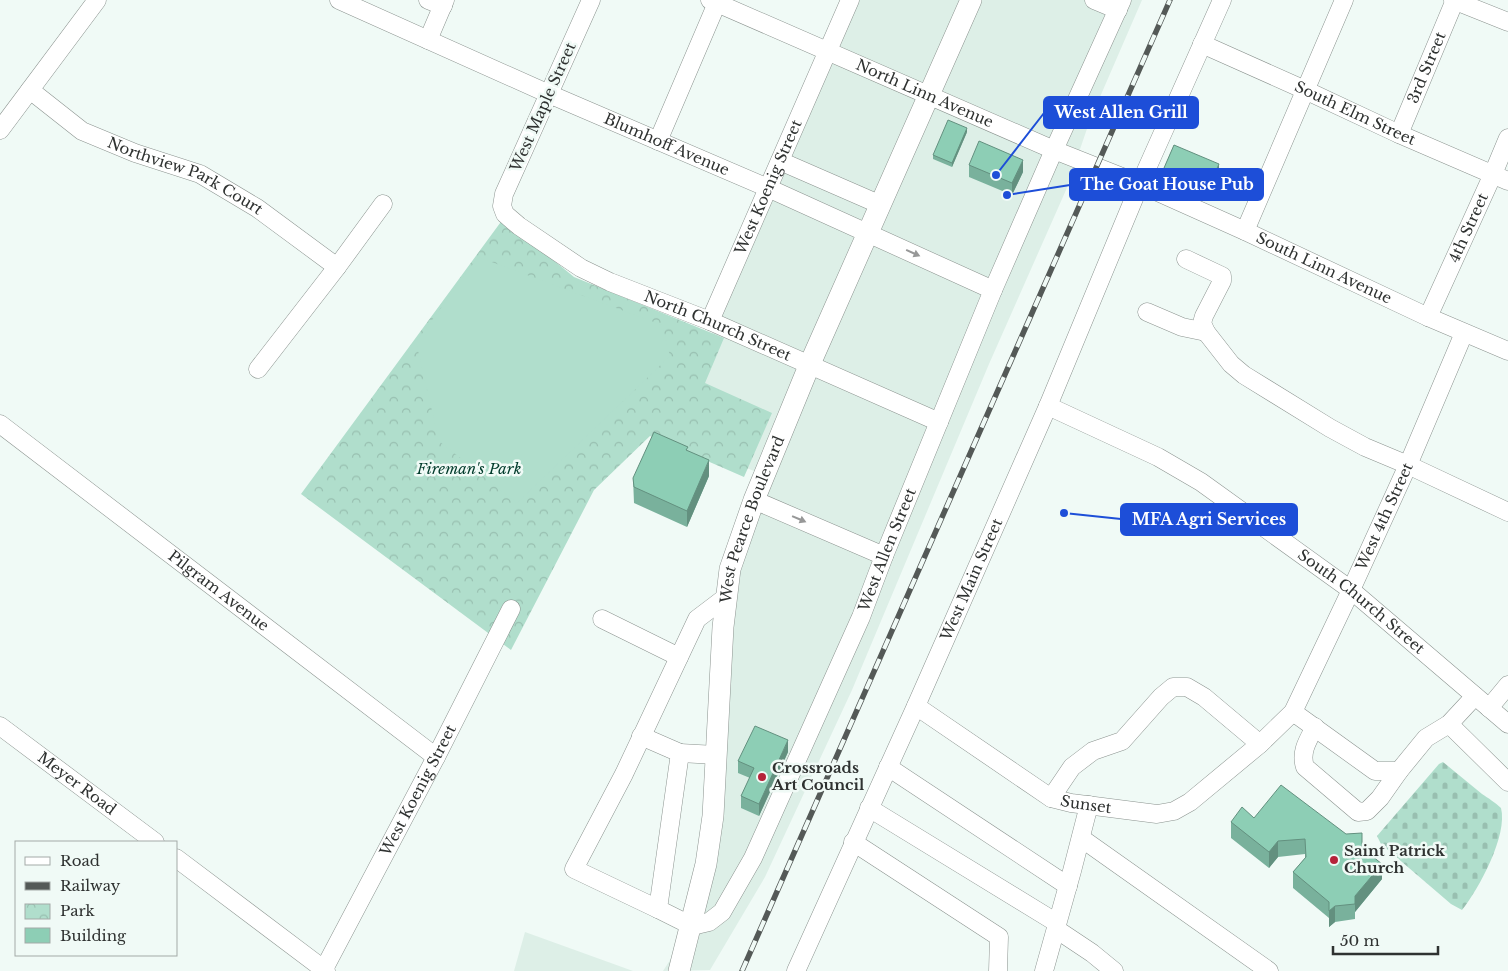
<svg xmlns="http://www.w3.org/2000/svg" width="1508" height="971" font-family="'Libre Baskerville',serif">
<style>
.built{fill:#ddefe7}
.cemetery{fill:url(#cemetery-stones)}
.park{fill:url(#park-crowns)}
.pitch{fill:#b0decc}
.lines{fill:none;stroke-linecap:round;stroke-linejoin:round}
.minor-casing{stroke:#8b938f;stroke-width:19}
.major-casing{stroke:#8b938f;stroke-width:22}
.minor{stroke:#fff;stroke-width:18}
.major{stroke:#fff;stroke-width:21}
.rail-casing{stroke:#545957;stroke-width:5.5}
.rail{stroke:#f0faf6;stroke-width:4;stroke-dasharray:11;stroke-linecap:butt}
.wall{fill:#79b19c}
.shaded-wall{fill:#63907f}
.building{fill:#8dceb5;stroke:#63907f}
.oneway{fill:#979898}
.poi-dot{fill:#b5233a;stroke:#f0faf6;stroke-width:2}
.labels{text-anchor:middle;stroke-width:5;stroke-linejoin:round;paint-order:stroke}
.street-label{font-size:15px;fill:#2f3231;stroke:#f0faf6}
.park-label{font-size:15px;font-style:italic;fill:#003b2b;stroke:#f0faf6}
.poi-label{font-size:15px;font-weight:bold;fill:#2f3231;stroke:#f0faf6;text-anchor:start}
.leader{fill:none;stroke:#1d4ed8;stroke-width:2}
.callout-dot{fill:#1d4ed8;stroke:#f0faf6;stroke-width:2}
.callout{fill:#1d4ed8;stroke:#1d4ed8;stroke-width:2}
.callout-label{font-size:16px;text-anchor:middle;font-weight:bold;fill:#fff}
</style>
<defs>
<pattern id="cemetery-stones" width="16" height="16" patternUnits="userSpaceOnUse" patternTransform="scale(1.25)"><rect width="16" height="16" fill="#b0decc"/><path d="M2 7V4a2 2 0 0 1 4 0v3zM10 15v-3a2 2 0 0 1 4 0v3z" fill="#98bfb0"/></pattern>
<pattern id="park-crowns" width="20" height="18" patternUnits="userSpaceOnUse" patternTransform="scale(1.25)"><rect width="20" height="18" fill="#b0decc"/><path d="M2 6a3 3 0 1 1 6 0M12 15a3 3 0 1 1 6 0" fill="none" stroke="#98bfb0"/></pattern>
</defs>
<rect width="100%" height="100%" fill="#f0faf6"/>
<!-- built -->
<path class="built" d="M848 0H1142L1090 120 1066 190 989 364 852 690 765 877 710 970 663 971 692 926 723 627 764 475 672 438 716 324Z
M525 932 633 971H514Z"/>
<!-- cemetery -->
<path class="cemetery" d="M1443 762C1456 773 1469 783 1482 794 1488 798 1496 803 1501 808 1508 835 1479 889 1462 910L1451 904 1381 844 1377 836 1439 764Z"/>
<!-- park -->
<path class="park" d="M503 219 574 277 724 338 705 383 772 413 744 477 650 436 594 490 511 650 301 494Z"/>
<!-- pitch -->
<path class="pitch" d="M478 257 662 325 670 356 517 503 439 441 416 342Z"/>
<g class="lines">
<defs>
<g id="minor">
<path id="s1" d="M339 0 549 94 768 188 993 290"/>
<path d="M428 0 443 6"/>
<path id="s2" d="M591 0 504 194 502 206 505 214 519 226 581 268 610 282 710 321 939 422"/>
<path id="s3" d="M710 0 1054 150 1140 184 1245 231 1428 317 1508 351"/>
<path d="M1094 0 1118 10"/>
<path d="M1453 0 1508 22"/>
<path d="M428 40 445 0"/>
<path id="s4" d="M1202 44 1305 90 1399 134 1508 181"/>
<path id="s5" d="M30 90 82 131 135 153 200 174 257 208 337 267"/>
<path d="M0 130 97 0"/>
<path id="s6" d="M1399 134 1455 0"/>
<path d="M658 141 717 3"/>
<path d="M780 161 881 205"/>
<path d="M1245 231 1344 0"/>
<path d="M1186 259 1222 276V281L1204 316 1202 323 1206 332 1231 364 1244 375 1330 428 1365 447 1408 465 1508 512"/>
<path d="M1147 312 1182 327 1206 332"/>
<path id="s7" d="M1428 317 1493 174 1508 138"/>
<path id="s8" d="M710 321 850 0"/>
<path d="M258 369 337 267 383 204"/>
<path id="s9" d="M1048 406 1158 457 1201 482 1351 590 1508 724"/>
<path id="s10" d="M0 424 436 757"/>
<path d="M754 500 884 556"/>
<path d="M602 619 679 657"/>
<path id="s11" d="M916 706 1051 798 1071 803 1157 814 1174 811 1190 802 1260 744 1293 712 1351 590 1408 465 1464 333"/>
<path d="M1489 708 1508 685"/>
<path d="M1293 712 1375 771H1399L1426 738 1449 724 1475 696"/>
<path d="M1449 724 1508 782"/>
<path id="s12" d="M0 726 155 842"/>
<path d="M1315 727C1308 740 1300 752 1305 767L1358 812 1367 811 1380 798 1399 771"/>
<path d="M641 736 680 753"/>
<path id="s13" d="M716 755 680 753 658 909 692 926 709 922 722 912 753 858 861 617 884 556 993 290 1054 150 1122 0"/>
<path d="M888 767 1068 886"/>
<path d="M1051 798 1072 767 1093 751 1122 741 1161 697 1173 687H1187L1204 697 1260 744"/>
<path d="M869 808 1057 923"/>
<path d="M1081 838 1269 971"/>
<path d="M853 842 999 937 998 971"/>
<path d="M176 858 326 971"/>
<path d="M658 909 574 869 624 774 697 619 726 597"/>
<path d="M1056 929 1092 953 1114 971"/>
<path id="s14" d="M324 969 436 757 511 609"/>
<path id="s15" d="M796 971 916 706 1048 406 1140 184 1222 0"/>
<path d="M1044 971 1072 871 1089 805"/>
</g>
<g id="major">
<path id="s16" d="M679 971 706 864 713 816 723 627 730 569 754 500 809 366 971 0"/>
</g>
</defs>
<!-- minor casing -->
<use href="#minor" class="minor-casing"/>
<!-- major casing -->
<use href="#major" class="major-casing"/>
<!-- minor -->
<use href="#minor" class="minor"/>
<!-- major -->
<use href="#major" class="major"/>
<defs>
<path id="rail" d="M742 971 1170 0"/>
</defs>
<!-- rail casing -->
<use href="#rail" class="rail-casing"/>
<!-- rail -->
<use href="#rail" class="rail"/>
</g>
<!-- wall -->
<path class="wall" d="M967 132 952 167 933 159V155Z
M1174 145 1219 176 1214 188 1200 182 1194 194 1164 181V168Z
M969 165 1023 172 1012 195 969 177Z
M688 451 709 476 687 527 634 503 633 478Z
M788 752 759 816 741 808V796L750 778 738 773V761Z
M1254 818 1362 848 1382 879 1355 912V919L1335 922 1329 927V918L1293 888V872L1305 858V854L1278 857 1269 868 1231 838V822Z"/>
<!-- shaded-wall -->
<path class="shaded-wall" d="M967 128V132L952 167V163Z
M1023 160V172L1012 195V183Z
M1219 164V176L1214 188V175Z
M1200 169V182L1194 194V181Z
M709 460V476L687 527V511Z
M788 740V752L759 816V804Z
M1278 841V857L1269 868V852Z
M1382 864V879L1355 912V896Z
M1335 906V922L1329 927V911Z"/>
<!-- building -->
<path class="building" d="M948 120 967 128 952 163 933 155Z
M979 141 1023 160 1012 183 969 165Z
M1174 145 1219 164 1214 175 1200 169 1194 181 1164 168Z
M654 432 688 447 686 450 709 460 687 511 634 487 633 478Z
M755 726 788 740 759 804 741 796 754 768 738 761Z
M1281 785 1346 834 1362 833V848L1382 864 1355 896V904L1335 906 1329 911V902L1293 872 1306 857 1305 839 1278 841 1269 852 1231 822 1242 807 1254 818Z"/>
<!-- one-way arrows -->
<defs><path id="oneway-solid" d="M-6-.8H1V-3.2L6.5 0L1 3.2V.8H-6Z" transform="scale(1.25)"/></defs>
<g class="oneway">
<use href="#oneway-solid" transform="translate(913 253) rotate(24)"/>
<use href="#oneway-solid" transform="translate(799 519) rotate(23)"/>
</g>
<!-- markers -->
<g class="poi-dot">
<circle cx="762" cy="777" r="5"/>
<circle cx="1334" cy="860" r="5"/>
</g>
<g class="labels">
<!-- street labels -->
<g class="street-label">
<text dy="5" stroke="none"><textPath href="#s6" startOffset="72">3rd Street</textPath></text>
<text dy="5" stroke="none"><textPath href="#s3" startOffset="234">North Linn Avenue</textPath></text>
<text transform="translate(543 107) rotate(-66)" y="5">West Maple Street</text>
<text dy="5" stroke="none"><textPath href="#s4" startOffset="168">South Elm Street</textPath></text>
<text dy="5" stroke="none"><textPath href="#s1" startOffset="358">Blumhoff Avenue</textPath></text>
<text dy="5" stroke="none"><textPath href="#s5" startOffset="179">Northview Park Court</textPath></text>
<text dy="5" stroke="none"><textPath href="#s8" startOffset="146">West Koenig Street</textPath></text>
<text dy="5" stroke="none"><textPath href="#s7" startOffset="98">4th Street</textPath></text>
<text dy="5" stroke="none"><textPath href="#s3" startOffset="670">South Linn Avenue</textPath></text>
<text dy="5" stroke="none"><textPath href="#s2" startOffset="475">North Church Street</textPath></text>
<text dy="5" stroke="none"><textPath href="#s11" startOffset="659">West 4th Street</textPath></text>
<text dy="5" stroke="none"><textPath href="#s16" startOffset="460">West Pearce Boulevard</textPath></text>
<text dy="5" stroke="none"><textPath href="#s13" startOffset="664">West Allen Street</textPath></text>
<text dy="5" stroke="none"><textPath href="#s15" startOffset="429">West Main Street</textPath></text>
<text dy="5" stroke="none"><textPath href="#s10" startOffset="275">Pilgram Avenue</textPath></text>
<text dy="5" stroke="none"><textPath href="#s9" startOffset="371">South Church Street</textPath></text>
<text dy="5" stroke="none"><textPath href="#s12" startOffset="96">Meyer Road</textPath></text>
<text dy="5" stroke="none"><textPath href="#s14" startOffset="202">West Koenig Street</textPath></text>
<text dy="5" stroke="none"><textPath href="#s11" startOffset="199">Sunset</textPath></text>
</g>
<!-- park labels -->
<g class="park-label">
<text x="469" y="474">Fireman's Park</text>
</g>
<!-- poi labels -->
<g class="poi-label">
<text x="772" y="773">Crossroads<tspan x="772" dy="17">Art Council</tspan></text>
<text x="1344" y="856">Saint Patrick<tspan x="1344" dy="17">Church</tspan></text>
</g>
</g>
<!-- callouts -->
<path class="leader" d="M996 175L1044 113M1007 195L1070 185M1064 513L1121 519"/>
<g class="callout-dot">
<circle cx="996" cy="175" r="5"/>
<circle cx="1007" cy="195" r="5"/>
<circle cx="1064" cy="513" r="5"/>
</g>
<g class="callout">
<rect x="1044" y="97" width="154" height="31" rx="5"/>
<rect x="1070" y="169" width="193" height="31" rx="5"/>
<rect x="1121" y="504" width="176" height="31" rx="5"/>
</g>
<g class="callout-label">
<text x="1121" y="118">West Allen Grill</text>
<text x="1167" y="190">The Goat House Pub</text>
<text x="1209" y="525">MFA Agri Services</text>
</g>
<!-- legend -->
<rect x="15" y="841" width="162" height="115" fill="#f0faf6" stroke="#a3aaa7"/>
<rect x="25" y="857" width="25" height="8" fill="#ffffff" stroke="#a3aaa7"/>
<text x="60" y="866" font-size="15" fill="#2f3231">Road</text>
<rect x="25" y="882" width="25" height="8" fill="#545957" stroke="#a3aaa7"/>
<text x="60" y="891" font-size="15" fill="#2f3231">Railway</text>
<rect x="25" y="904" width="25" height="15" fill="url(#park-crowns)" stroke="#a3aaa7"/>
<text x="60" y="916" font-size="15" fill="#2f3231">Park</text>
<rect x="25" y="928" width="25" height="15" fill="#8dceb5" stroke="#a3aaa7"/>
<text x="60" y="941" font-size="15" fill="#2f3231">Building</text>
<!-- scale -->
<path d="M1333 946v8h105v-8" fill="none" stroke="#2f3231" stroke-width="2.5"/>
<text x="1340" y="946" font-size="15" fill="#2f3231" stroke="#f0faf6" stroke-width="4" paint-order="stroke">50 m</text>
</svg>
